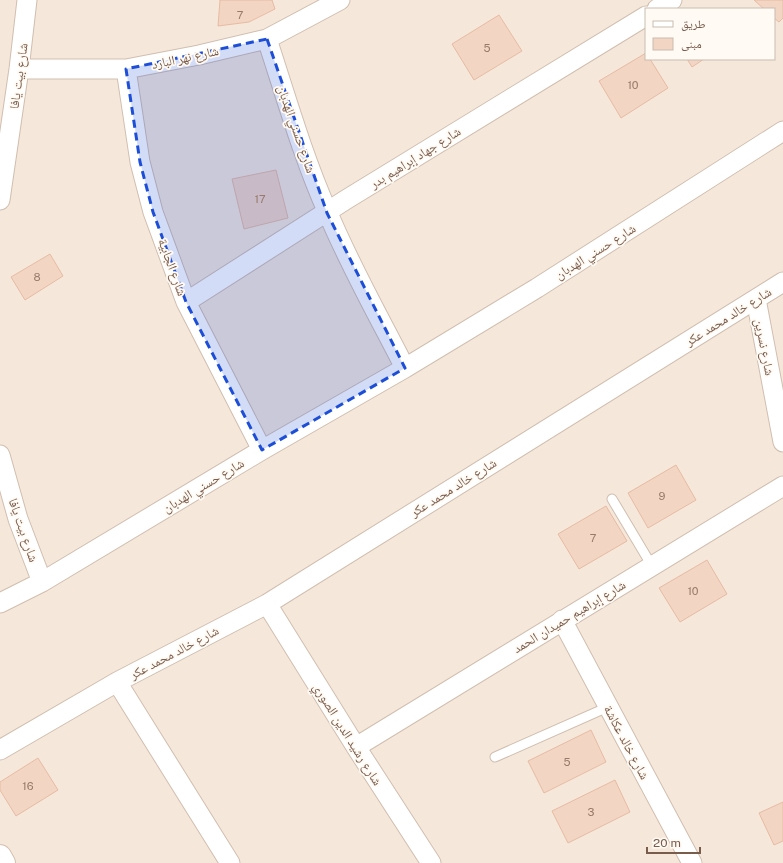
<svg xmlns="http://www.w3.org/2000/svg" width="783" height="863" font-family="'Public Sans','Noto Naskh Arabic',sans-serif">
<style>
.residential{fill:#f5e8da;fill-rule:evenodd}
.building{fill:#f3d5c3;stroke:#e6bba3}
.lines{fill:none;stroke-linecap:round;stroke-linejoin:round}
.lane-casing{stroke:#d1beb0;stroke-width:11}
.street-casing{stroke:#d1beb0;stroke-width:21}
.secondary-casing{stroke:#d6c0b0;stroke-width:24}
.lane{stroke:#fff;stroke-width:9}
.street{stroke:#fff;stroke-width:19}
.secondary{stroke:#fff;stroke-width:22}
.marked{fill:#1d4ed8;fill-opacity:0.2;stroke:#1d4ed8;stroke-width:3;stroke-dasharray:8 5;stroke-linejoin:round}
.labels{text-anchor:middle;stroke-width:3.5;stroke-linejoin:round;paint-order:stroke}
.number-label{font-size:11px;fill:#987a6a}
.street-label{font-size:13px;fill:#7a5c4d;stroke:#fffaf3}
</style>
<rect width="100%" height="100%" fill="#fdf6ec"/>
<!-- residential -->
<path class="residential" d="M0 0H783V863H0ZM646 9H774V59H646Z"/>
<!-- building -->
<path class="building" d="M220 0H272L275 9 249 22 218 26Z
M754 0H783V18L779 22 774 18V9H764Z
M499 15 522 51 474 80 452 44Z
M646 53V59H650L668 88 621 118 599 81Z
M687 59H704L692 67Z
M276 170 288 218 244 229 232 179Z
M50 254 63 276 25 300 11 277Z
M676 465 696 500 648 528 628 493Z
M606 506 627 541 579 569 558 534Z
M707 560 727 594 680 622 659 588Z
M591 730 606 762 544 793 528 761Z
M38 758 58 790 16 816 0 790V782Z
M615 780 630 812 568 843 552 811Z
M783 802V841L774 845 759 813Z"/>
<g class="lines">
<defs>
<path id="lane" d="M612 499 652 566
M495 757 608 707"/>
<path id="street" d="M657 9 672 0
M267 39C286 97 303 157 328 213 350 266 379 317 405 368
M19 69H126L199 55 267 39 340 0
M126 69 140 162 153 212 186 302 262 450
M0 200 19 69 27 0
M756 299 783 442
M186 302 347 199 646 16
M0 455 18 519 42 582
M0 603 42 582 262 450 405 368 537 288 783 131
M267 604 356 747 431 863
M562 620 692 863
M117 682 230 863
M356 747 783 486
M0 750 117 682 267 604 783 282"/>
<path id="secondary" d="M0 856 4 863"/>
</defs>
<!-- lane casing -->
<use href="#lane" class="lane-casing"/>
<!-- street casing -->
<use href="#street" class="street-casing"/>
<!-- secondary casing -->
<use href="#secondary" class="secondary-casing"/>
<!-- lane -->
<use href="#lane" class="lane"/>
<!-- street -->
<use href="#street" class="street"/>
<!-- secondary -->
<use href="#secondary" class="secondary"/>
</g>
<!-- marked area -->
<path class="marked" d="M267 39 327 213 405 368 262 450 186 302 153 212 140 162 126 69Z"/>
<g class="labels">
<!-- number labels -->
<g class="number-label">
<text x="240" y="19">7</text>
<text x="487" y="52">5</text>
<text x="633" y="89">10</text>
<text x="260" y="203">17</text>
<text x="37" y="281">8</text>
<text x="662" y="500">9</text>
<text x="593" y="542">7</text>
<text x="693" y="595">10</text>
<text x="567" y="766">5</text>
<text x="28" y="790">16</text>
<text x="591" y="816">3</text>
</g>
<!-- street labels -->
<g class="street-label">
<text transform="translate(185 57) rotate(-12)" y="5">شارع نهر البارد</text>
<text transform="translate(18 76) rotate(-82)" y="5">شارع بيت يافا</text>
<text transform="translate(297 129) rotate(71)" y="5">شارع حسني الهدبان</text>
<text transform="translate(415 157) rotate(-32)" y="5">شارع جهاد إبراهيم بدر</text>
<text transform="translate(595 251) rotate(-32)" y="5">شارع حسني الهدبان</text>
<text transform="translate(173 267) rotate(70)" y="5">شارع الجابية</text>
<text transform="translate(728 316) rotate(-32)" y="5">شارع خالد محمد عكر</text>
<text transform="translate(765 347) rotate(79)" y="5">شارع نسرين</text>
<text transform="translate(203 485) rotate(-31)" y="5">شارع حسني الهدبان</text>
<text transform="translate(453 487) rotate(-32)" y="5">شارع خالد محمد عكر</text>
<text transform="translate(24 530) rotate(71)" y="5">شارع بيت يافا</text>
<text transform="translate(569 616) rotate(-31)" y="5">شارع إبراهيم حميدان الحمد</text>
<text transform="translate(174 652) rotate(-28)" y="5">شارع خالد محمد عكر</text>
<text transform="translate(348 734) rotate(58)" y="5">شارع رشيد الدين الصوري</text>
<text transform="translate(627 742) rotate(62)" y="5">شارع خالد عكاشة</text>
</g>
</g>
<!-- legend -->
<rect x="645" y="8" width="130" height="52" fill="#fffaf3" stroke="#cabbb1"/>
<rect x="653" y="21" width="20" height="6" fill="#ffffff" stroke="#cabbb1"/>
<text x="681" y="28" font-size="12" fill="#7a5c4d">طريق</text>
<rect x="653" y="38" width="20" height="12" fill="#f3d5c3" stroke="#cabbb1"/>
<text x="681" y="48" font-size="12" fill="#7a5c4d">مبنى</text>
<!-- scale -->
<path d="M647 847v6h53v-6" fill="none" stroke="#7a5c4d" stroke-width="2"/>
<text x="653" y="847" font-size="12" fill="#7a5c4d" stroke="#fffaf3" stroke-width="3" paint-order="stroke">20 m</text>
</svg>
